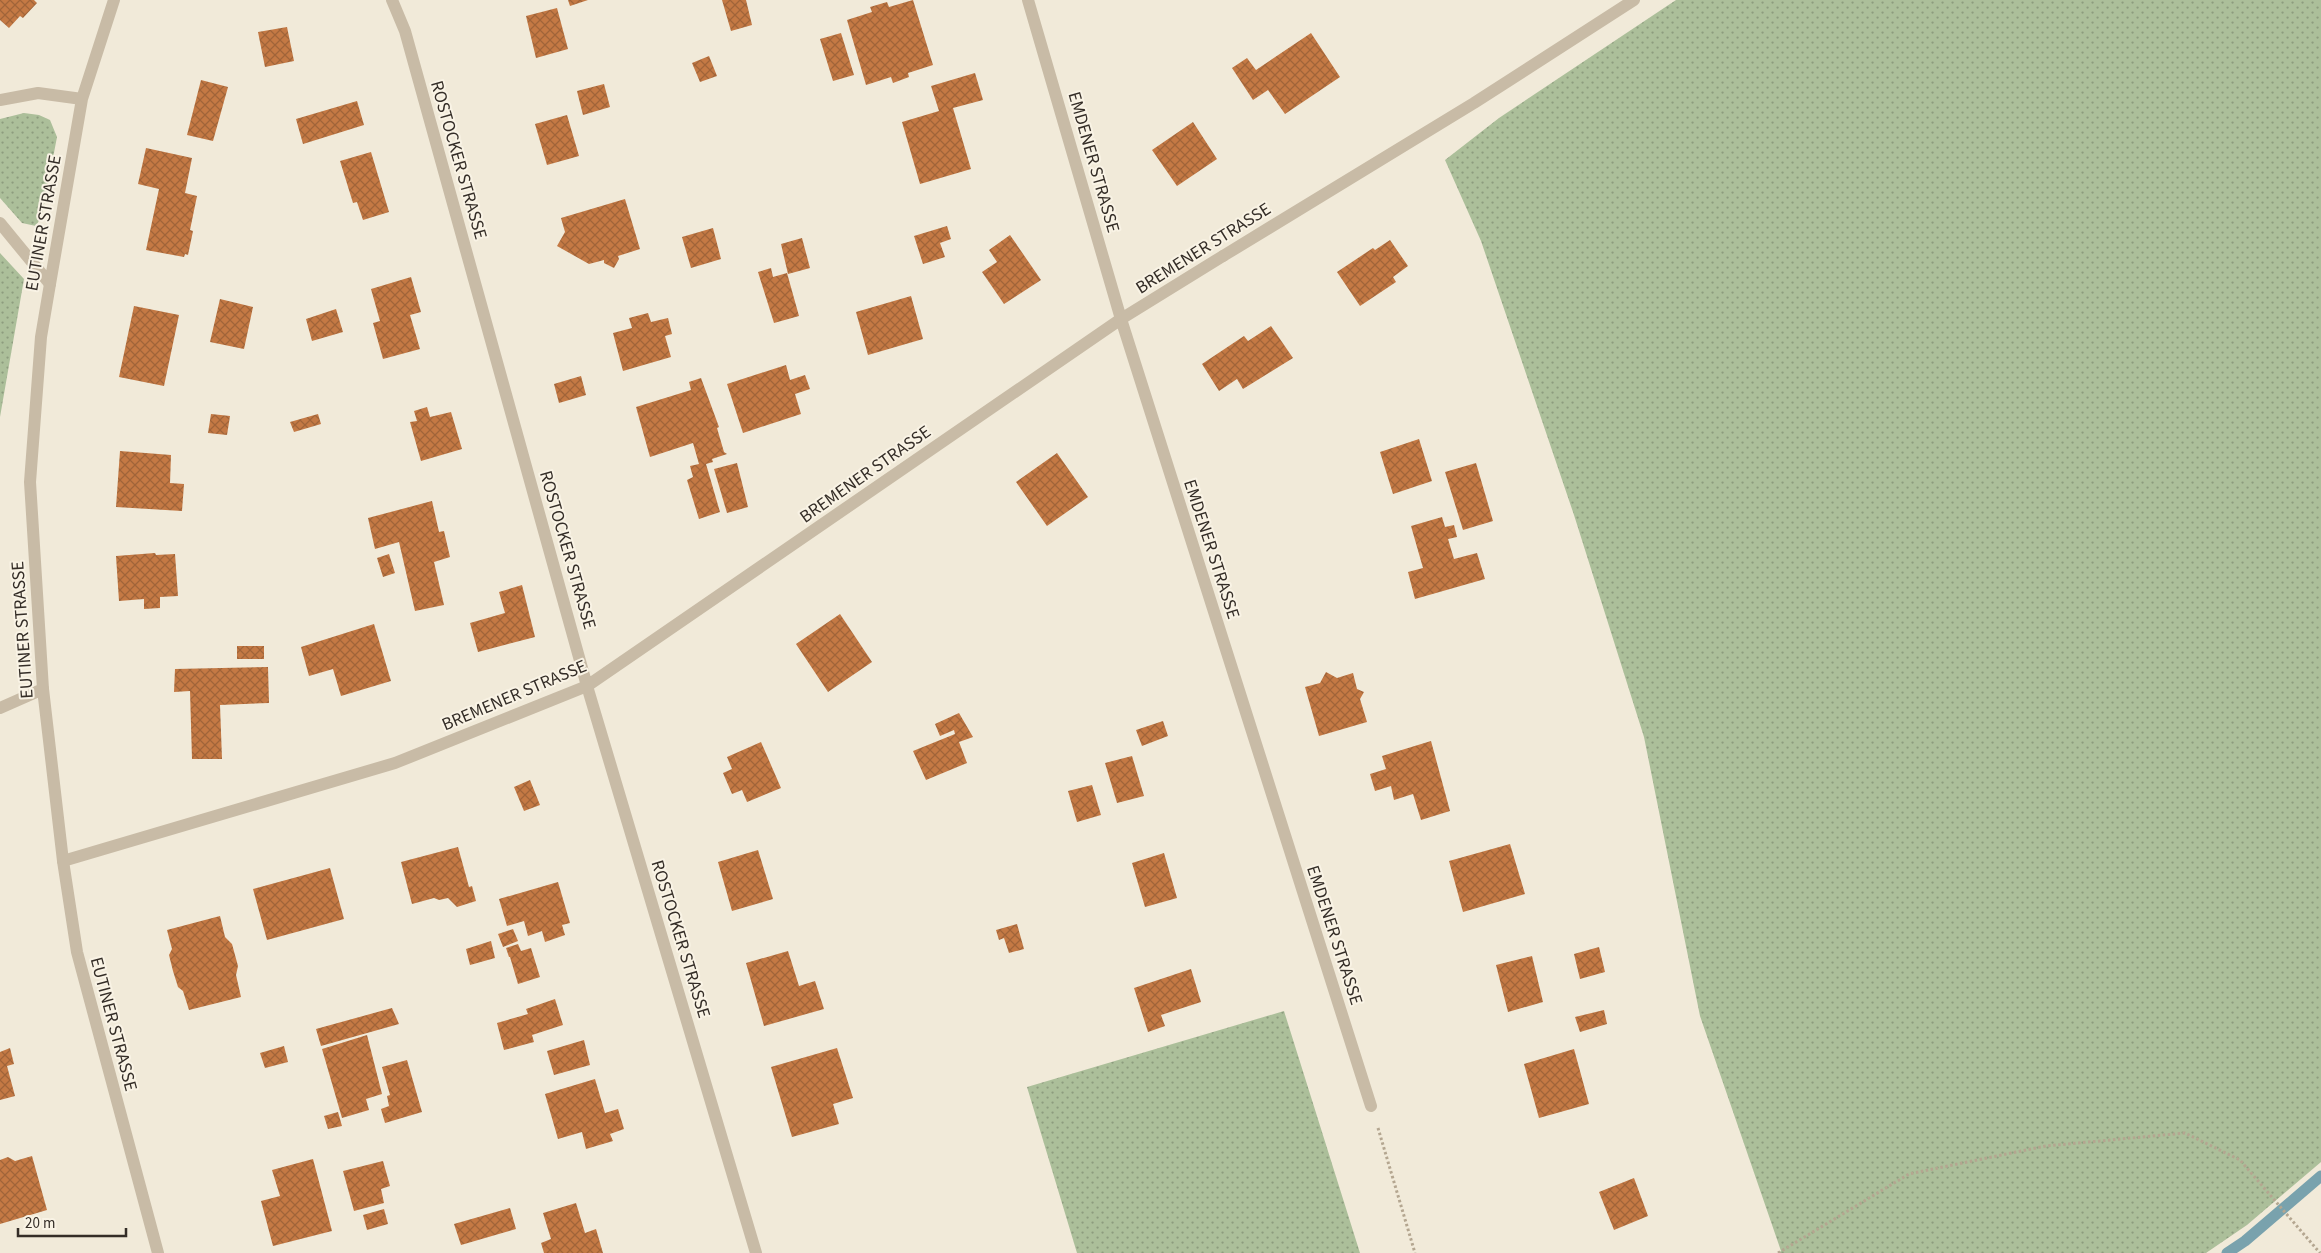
<svg xmlns="http://www.w3.org/2000/svg" width="2321" height="1253" font-family="'Source Sans 3',sans-serif">
<style>
.grass{fill:url(#grass-dots)}
.lines{fill:none;stroke-linecap:round;stroke-linejoin:round}
.stream{stroke:#79a2ad;stroke-width:11}
.building{fill:url(#building-cross-hatch)}
.path{stroke:#b4a690;stroke-width:3;stroke-dasharray:2.5 2.5;stroke-linecap:butt}
.service{stroke:#c8bba6;stroke-width:12}
.minor{stroke:#c8bba6;stroke-width:12}
.tertiary{stroke:#c8bba6;stroke-width:12}
.labels{text-anchor:middle;stroke-width:4;stroke-linejoin:round;paint-order:stroke}
.street-label{font-size:18px;fill:#342d27;stroke:#f9f3e5}
</style>
<defs>
<pattern id="grass-dots" width="8" height="8" patternUnits="userSpaceOnUse" patternTransform="scale(1.25)"><rect width="8" height="8" fill="#acbf9a"/><path d="M2 2h.1M6 6h.1" fill="none" stroke="#8d9c7e" stroke-width="1.8" stroke-linecap="round"/></pattern>
<pattern id="building-cross-hatch" width="8" height="8" patternUnits="userSpaceOnUse" patternTransform="scale(1.25)"><rect width="8" height="8" fill="#c47944"/><path d="M0 0l8 8M0 8l8-8" fill="none" stroke="#a06439"/></pattern>
</defs>
<rect width="100%" height="100%" fill="#f1ead9"/>
<!-- grass -->
<path class="grass" d="M1676 0H2321V1162L2247 1225 2206 1253H1778L1781 1251 1700 1016 1644 737 1574 515 1481 241 1445 160 1499 118Z
M24 113 39 115 50 120 57 137 42 215 36 226 22 223 0 198V119Z
M0 253 24 279 0 417Z
M1284 1011 1360 1253H1077L1027 1087Z"/>
<g class="lines">
<!-- stream -->
<path class="stream" d="M2227 1253 2245 1241 2321 1176"/>
</g>
<!-- building -->
<path class="building" d="M0 0H34L37 3 23 18 20 16 9 28 0 20Z
M568 0H588L570 6Z
M722 0H746L752 25 731 31Z
M913 0 933 65 908 73 909 77 893 83 891 77 866 85 847 20 872 12 870 7 887 2 889 7Z
M557 8 568 49 536 58 526 16Z
M287 27 294 61 265 67 258 32Z
M841 33 854 75 833 81 820 39Z
M1311 33 1340 77 1285 114 1268 90 1253 100 1232 68 1247 58 1256 70Z
M709 56 717 76 700 82 692 63Z
M975 73 983 100 953 108 971 169 920 184 902 122 939 111 931 86Z
M201 80 228 87 213 141 187 135Z
M604 84 610 107 583 115 577 91Z
M357 101 364 125 303 144 296 119Z
M567 115 579 156 547 165 535 124Z
M1193 122 1217 159 1177 186 1152 150Z
M146 148 192 158 185 193 197 196 190 230 193 231 188 255 185 254 184 257 146 250 159 189 138 184Z
M371 152 389 212 363 220 357 202 353 203 340 161Z
M625 199 640 249 618 256 619 259 614 268 604 263V260L589 264 557 246 565 232 561 218Z
M947 226 951 239 940 243 945 257 923 264 914 236Z
M713 228 721 259 691 268 682 237Z
M1010 235 1041 280 1004 304 982 272 997 262 989 250Z
M802 238 810 268 788 274 781 244Z
M1390 240 1408 266 1393 277 1396 282 1360 306 1337 272 1373 248 1375 250Z
M771 268 773 277 787 273 799 316 774 323 758 272Z
M411 277 421 312 410 315 420 349 383 359 373 323 380 321 371 289Z
M911 296 923 339 868 355 856 312Z
M220 299 253 307 244 349 210 342Z
M134 306 179 315 164 386 119 377Z
M336 309 343 332 312 341 306 319Z
M648 313 651 322 668 318 672 334 665 336 671 357 623 371 613 333 632 328 629 318Z
M1271 326 1293 358 1243 389 1237 379 1219 391 1202 364 1244 336 1248 341Z
M786 365 790 380 805 375 810 389 795 394 801 414 743 433 727 384Z
M581 376 586 395 559 403 554 384Z
M701 378 719 427 717 428 724 452 727 454 712 459 713 462 706 464 720 512 699 519 687 480 693 477 690 466 699 464 693 443 650 457 636 407 691 390 689 382Z
M427 407 430 417 451 412 462 449 421 461 410 422 417 421 414 411Z
M211 414 230 416 227 435 208 433Z
M318 414 321 424 294 432 290 422Z
M1419 439 1432 481 1393 494 1380 452Z
M120 451 171 455 170 483 184 484 182 511 116 507Z
M1057 453 1088 497 1047 526 1016 482Z
M737 463 748 507 727 513 714 469Z
M1476 463 1493 521 1463 530 1445 472Z
M432 501 439 532 444 531 450 557 434 562 444 605 415 611 399 542 375 549 368 518Z
M1442 517 1445 527 1454 525 1457 537 1448 539 1454 559 1477 553 1485 579 1415 599 1408 572 1423 568 1411 526Z
M155 553 156 555 175 554 178 596 160 597V608L144 609V599L119 601 116 556Z
M389 554 395 573 383 577 377 558Z
M522 585 535 637 478 652 470 623 505 613 499 592Z
M840 614 872 662 828 692 796 644Z
M374 624 391 681 341 696 333 669 309 676 301 647Z
M237 646H264V659H237Z
M268 667 269 703 220 705 222 759H192L190 691 174 692 175 669Z
M1326 672 1337 678 1353 673 1357 689 1364 692 1360 699 1367 722 1319 736 1305 687 1320 683Z
M959 713 973 737 959 742 967 763 926 780 913 751 955 734 954 730 940 736 935 724Z
M1163 721 1168 736 1142 746 1136 730Z
M1431 741 1450 811 1421 820 1413 794 1394 800 1391 786 1375 791 1370 774 1386 769 1382 756Z
M761 742 781 788 747 802 742 790 732 794 723 773 732 769 727 757Z
M1132 756 1144 796 1117 803 1105 763Z
M530 780 540 805 524 811 514 787Z
M1092 785 1101 815 1077 822 1068 791Z
M1510 844 1525 894 1463 912 1449 861Z
M458 847 469 887 472 886 476 901 457 907 448 898 439 900 434 898 412 904 401 862Z
M758 850 773 899 732 911 718 862Z
M1164 853 1177 898 1145 907 1132 863Z
M330 868 344 919 267 940 253 889Z
M558 882 570 923 562 925 565 935 545 942 542 931 528 936 524 921 507 926 499 899Z
M220 916 225 937 232 944 238 966 236 975 241 997 189 1010 183 991 178 987 173 971 169 955 172 949 167 930Z
M1017 924 1024 949 1009 953 1004 938 999 940 996 930Z
M513 929 518 941 503 947 498 934Z
M491 941 495 958 470 965 466 949Z
M518 944 521 951 531 948 540 977 518 984 510 957H509L506 948Z
M1599 947 1605 972 1580 979 1574 954Z
M788 951 799 986 815 981 824 1009 764 1026 746 963Z
M1532 956 1543 1002 1508 1012 1496 965Z
M1191 969 1201 1002 1161 1015 1165 1026 1148 1032 1134 988Z
M555 999 563 1025 532 1035 534 1042 504 1050 497 1023 528 1014 526 1009Z
M392 1008 399 1024 321 1046 316 1029Z
M1604 1010 1607 1024 1580 1032 1575 1017Z
M367 1035 382 1094 366 1099 369 1110 342 1118 322 1049Z
M584 1040 590 1065 554 1075 547 1051Z
M284 1046 288 1062 265 1068 260 1053Z
M10 1048 14 1064 7 1066 15 1096 0 1100V1052Z
M837 1048 853 1098 833 1104 839 1124 792 1137 771 1067Z
M1574 1049 1589 1104 1539 1118 1524 1064Z
M407 1060 422 1112 385 1123 381 1109 389 1106 387 1096 390 1095 382 1067Z
M595 1079 605 1113 618 1109 624 1129 610 1134 613 1141 586 1149 582 1132 558 1139 545 1094Z
M338 1112 342 1126 328 1129 324 1116Z
M32 1156 47 1210 0 1224V1160L8 1157 15 1161Z
M313 1159 332 1231 273 1246 261 1201 280 1196 272 1170Z
M383 1161 390 1186 381 1189 384 1203 354 1211 343 1171Z
M1634 1178 1648 1216 1614 1230 1599 1192Z
M576 1203 585 1233 596 1229 603 1253H544L541 1243 551 1239 543 1213Z
M510 1208 516 1229 461 1245 454 1224Z
M384 1209 388 1224 367 1230 363 1215Z"/>
<g class="lines">
<!-- path -->
<path class="path" d="M1378 1128 1415 1253
M1778 1253 1909 1174 2046 1146 2185 1133 2240 1160 2320 1253"/>
<!-- service -->
<path class="service" d="M1223 256 1474 103 1634 0
M0 708 43 689"/>
<!-- minor -->
<path class="minor" d="M392 0 405 31 587 686 756 1253
M1028 0 1121 319 1371 1106
M0 100 38 93 82 99
M0 223 50 284
M50 284 82 99 114 0
M63 861 395 763 587 686 1121 319 1223 256"/>
<!-- tertiary -->
<path class="tertiary" d="M50 284 41 337 30 482 43 689 63 861 77 952 158 1253"/>
</g>
<g class="labels">
<!-- street labels -->
<g class="street-label">
<text transform="translate(459 160) rotate(74)" y="6">ROSTOCKER STRASSE</text>
<text transform="translate(1094 162) rotate(74)" y="6">EMDENER STRASSE</text>
<text transform="translate(43 223) rotate(-80)" y="6">EUTINER STRASSE</text>
<text transform="translate(1203 248) rotate(-32)" y="6">BREMENER STRASSE</text>
<text transform="translate(865 474) rotate(-35)" y="6">BREMENER STRASSE</text>
<text transform="translate(1212 549) rotate(72)" y="6">EMDENER STRASSE</text>
<text transform="translate(568 550) rotate(74)" y="6">ROSTOCKER STRASSE</text>
<text transform="translate(22 630) rotate(-94)" y="6">EUTINER STRASSE</text>
<text transform="translate(514 695) rotate(-23)" y="6">BREMENER STRASSE</text>
<text transform="translate(1335 935) rotate(72)" y="6">EMDENER STRASSE</text>
<text transform="translate(681 939) rotate(73)" y="6">ROSTOCKER STRASSE</text>
<text transform="translate(114 1024) rotate(75)" y="6">EUTINER STRASSE</text>
</g>
</g>
<!-- scale -->
<path d="M18 1228v8h108v-8" fill="none" stroke="#342d27" stroke-width="2.5"/>
<text x="25" y="1228" font-size="15" fill="#342d27" stroke="#f9f3e5" stroke-width="4" paint-order="stroke">20 m</text>
</svg>
